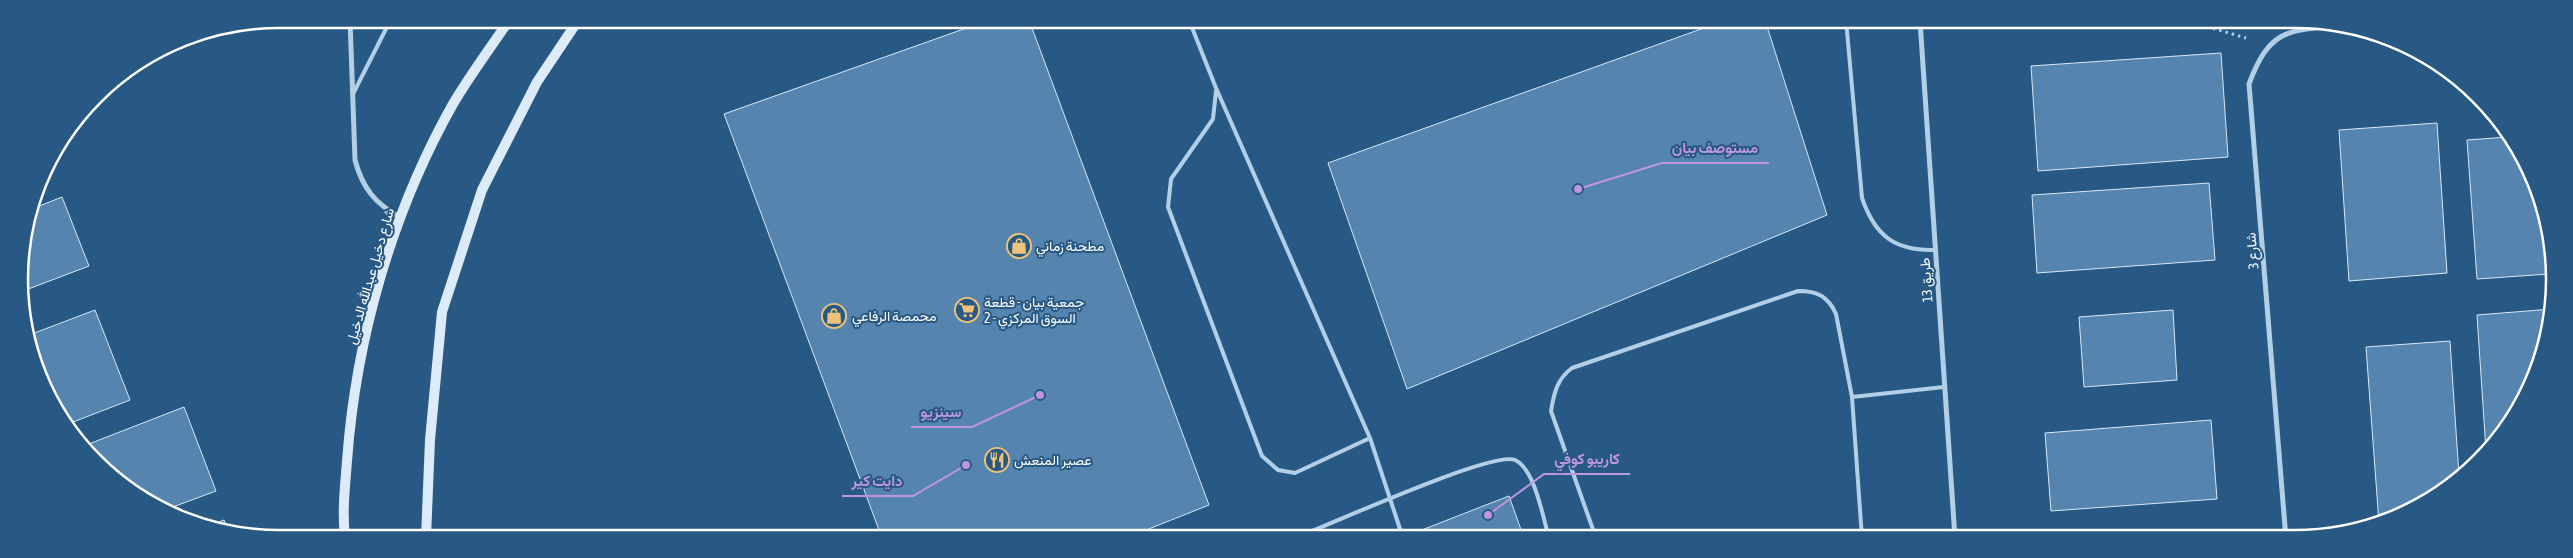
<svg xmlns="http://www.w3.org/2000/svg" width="2573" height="558" font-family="'Asap Condensed',Vazirmatn,sans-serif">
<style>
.building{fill:#5585ae;stroke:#d6e8f6}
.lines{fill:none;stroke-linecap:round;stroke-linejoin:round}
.path{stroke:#b3cfe7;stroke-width:3;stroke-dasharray:2.5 4;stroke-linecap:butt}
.lane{stroke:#b3cfe7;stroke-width:4}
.street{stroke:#b3cfe7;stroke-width:5}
.secondary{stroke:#ddeaf7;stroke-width:10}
.labels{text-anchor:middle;stroke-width:4;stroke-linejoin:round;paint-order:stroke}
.poi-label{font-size:14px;fill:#fff;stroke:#285985;text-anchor:start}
.street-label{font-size:14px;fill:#fff;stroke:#285985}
.rim{fill:none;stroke:#fff;stroke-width:2.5}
.leader{fill:none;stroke:#bd96df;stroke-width:2}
.callout-dot{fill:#bd96df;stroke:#285985;stroke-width:2}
.callout-label{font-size:15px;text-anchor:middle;font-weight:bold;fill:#bd96df;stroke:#285985;stroke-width:4;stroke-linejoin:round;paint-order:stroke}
</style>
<rect width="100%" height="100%" fill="#285985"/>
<!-- building -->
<path class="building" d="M989 20H1029L1209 505 1126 538H882L724 114Z
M1726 20H1765L1827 215 1407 389 1328 163Z
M2221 53 2228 157 2038 171 2031 66Z
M2437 123 2447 273 2349 281 2339 130Z
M2508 137 2545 211 2549 274 2477 279 2467 140Z
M2209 183 2215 260 2037 273 2032 195Z
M62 197 89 266 23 291 19 262 32 209Z
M2552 309 2528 394 2486 451 2477 315Z
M95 310 130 400 68 424 32 362 29 335Z
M2173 310 2177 380 2084 387 2079 317Z
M2450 341 2459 476 2394 519 2379 523 2366 347Z
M184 407 216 491 162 511 81 447Z
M2211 420 2217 499 2051 511 2045 433Z
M1509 496 1524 538H1416L1414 533Z
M224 520 228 532 209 526Z"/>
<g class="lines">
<!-- path -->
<path class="path" d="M2188 21 2246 38"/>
<!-- lane -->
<path class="lane" d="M1189 20 1216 88 1370 438 1403 538
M1846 20 1862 198C1875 236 1895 251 1935 250
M1216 91 1213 119 1171 179 1168 207 1262 456 1278 470 1295 473 1370 438
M353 94 391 19
M1852 397 1944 387
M1295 538C1327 526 1493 450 1515 460 1535 469 1543 518 1549 538
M1596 538 1551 411C1554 393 1557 379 1572 368L1798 291C1817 291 1828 296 1836 314L1852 397 1862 538"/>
<!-- street -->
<path class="street" d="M350 19 355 160C362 187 375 204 400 217
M1920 21 1955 538
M2286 539 2249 84C2270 28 2288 30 2343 26"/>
<!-- secondary -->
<path class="secondary" d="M345 537C342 512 345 487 347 461 356 338 392 212 453 104 470 75 491 47 510 19
M426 537 430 440 442 312 482 190 537 82 579 19"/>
</g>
<!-- icons -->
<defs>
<symbol id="shop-ring" viewBox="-11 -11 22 22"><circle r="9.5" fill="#285985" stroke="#efc279" stroke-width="1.5"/><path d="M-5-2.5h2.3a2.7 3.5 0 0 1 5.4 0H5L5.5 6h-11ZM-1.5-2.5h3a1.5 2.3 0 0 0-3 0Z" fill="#efc279"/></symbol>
<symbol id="supermarket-ring" viewBox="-11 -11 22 22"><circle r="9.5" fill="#285985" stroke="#efc279" stroke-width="1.5"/><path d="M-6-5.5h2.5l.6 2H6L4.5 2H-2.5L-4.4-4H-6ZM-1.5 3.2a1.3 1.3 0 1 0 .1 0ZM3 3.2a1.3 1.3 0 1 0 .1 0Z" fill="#efc279"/></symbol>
<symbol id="restaurant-ring" viewBox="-11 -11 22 22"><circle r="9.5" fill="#285985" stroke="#efc279" stroke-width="1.5"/><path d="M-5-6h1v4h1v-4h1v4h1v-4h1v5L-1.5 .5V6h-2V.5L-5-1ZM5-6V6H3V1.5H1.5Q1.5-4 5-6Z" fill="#efc279"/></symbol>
</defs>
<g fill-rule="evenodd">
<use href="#shop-ring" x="1005" y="232" width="28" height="28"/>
<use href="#supermarket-ring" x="953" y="296" width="28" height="28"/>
<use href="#shop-ring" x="820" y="302" width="28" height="28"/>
<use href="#restaurant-ring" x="983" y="446" width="28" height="28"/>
</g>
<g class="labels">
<!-- poi labels -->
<g class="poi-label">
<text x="1036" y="251">مطحنة زماني</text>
<text x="984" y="307">جمعية بيان - قطعة<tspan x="984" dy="16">2 - السوق المركزي</tspan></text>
<text x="852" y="321">محمصة الرفاعي</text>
<text x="1014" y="465">عصير المنعش</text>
</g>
<!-- street labels -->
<g class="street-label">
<text transform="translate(2252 251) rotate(-95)" y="5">شارع 3</text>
<text transform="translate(370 276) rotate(-74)" y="5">شارع دخيل عبدالله الدخيل</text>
<text transform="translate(1926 280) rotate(-94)" y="5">طريق 13</text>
</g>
</g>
<!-- crop -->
<path d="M0 0H2573V558H0ZM279 28H2295A251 251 0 0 1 2546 279V279A251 251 0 0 1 2295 530H279A251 251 0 0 1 28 279V279A251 251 0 0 1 279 28Z" fill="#285985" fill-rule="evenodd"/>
<path class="rim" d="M279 28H2295A251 251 0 0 1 2546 279V279A251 251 0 0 1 2295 530H279A251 251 0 0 1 28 279V279A251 251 0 0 1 279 28Z"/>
<!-- callouts -->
<path class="leader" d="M1578 189L1662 163H1769M1040 395L972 427H911M1488 515L1544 474H1630M966 465L913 496H842"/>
<g class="callout-dot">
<circle cx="1578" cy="189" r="5"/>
<circle cx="1040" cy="395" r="5"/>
<circle cx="1488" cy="515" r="5"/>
<circle cx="966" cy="465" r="5"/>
</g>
<g class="callout-label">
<text x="1715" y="153">مستوصف بيان</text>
<text x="941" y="417">سينزيو</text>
<text x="1587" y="464">كاريبو كوفي</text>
<text x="877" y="486">دايت كير</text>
</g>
</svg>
